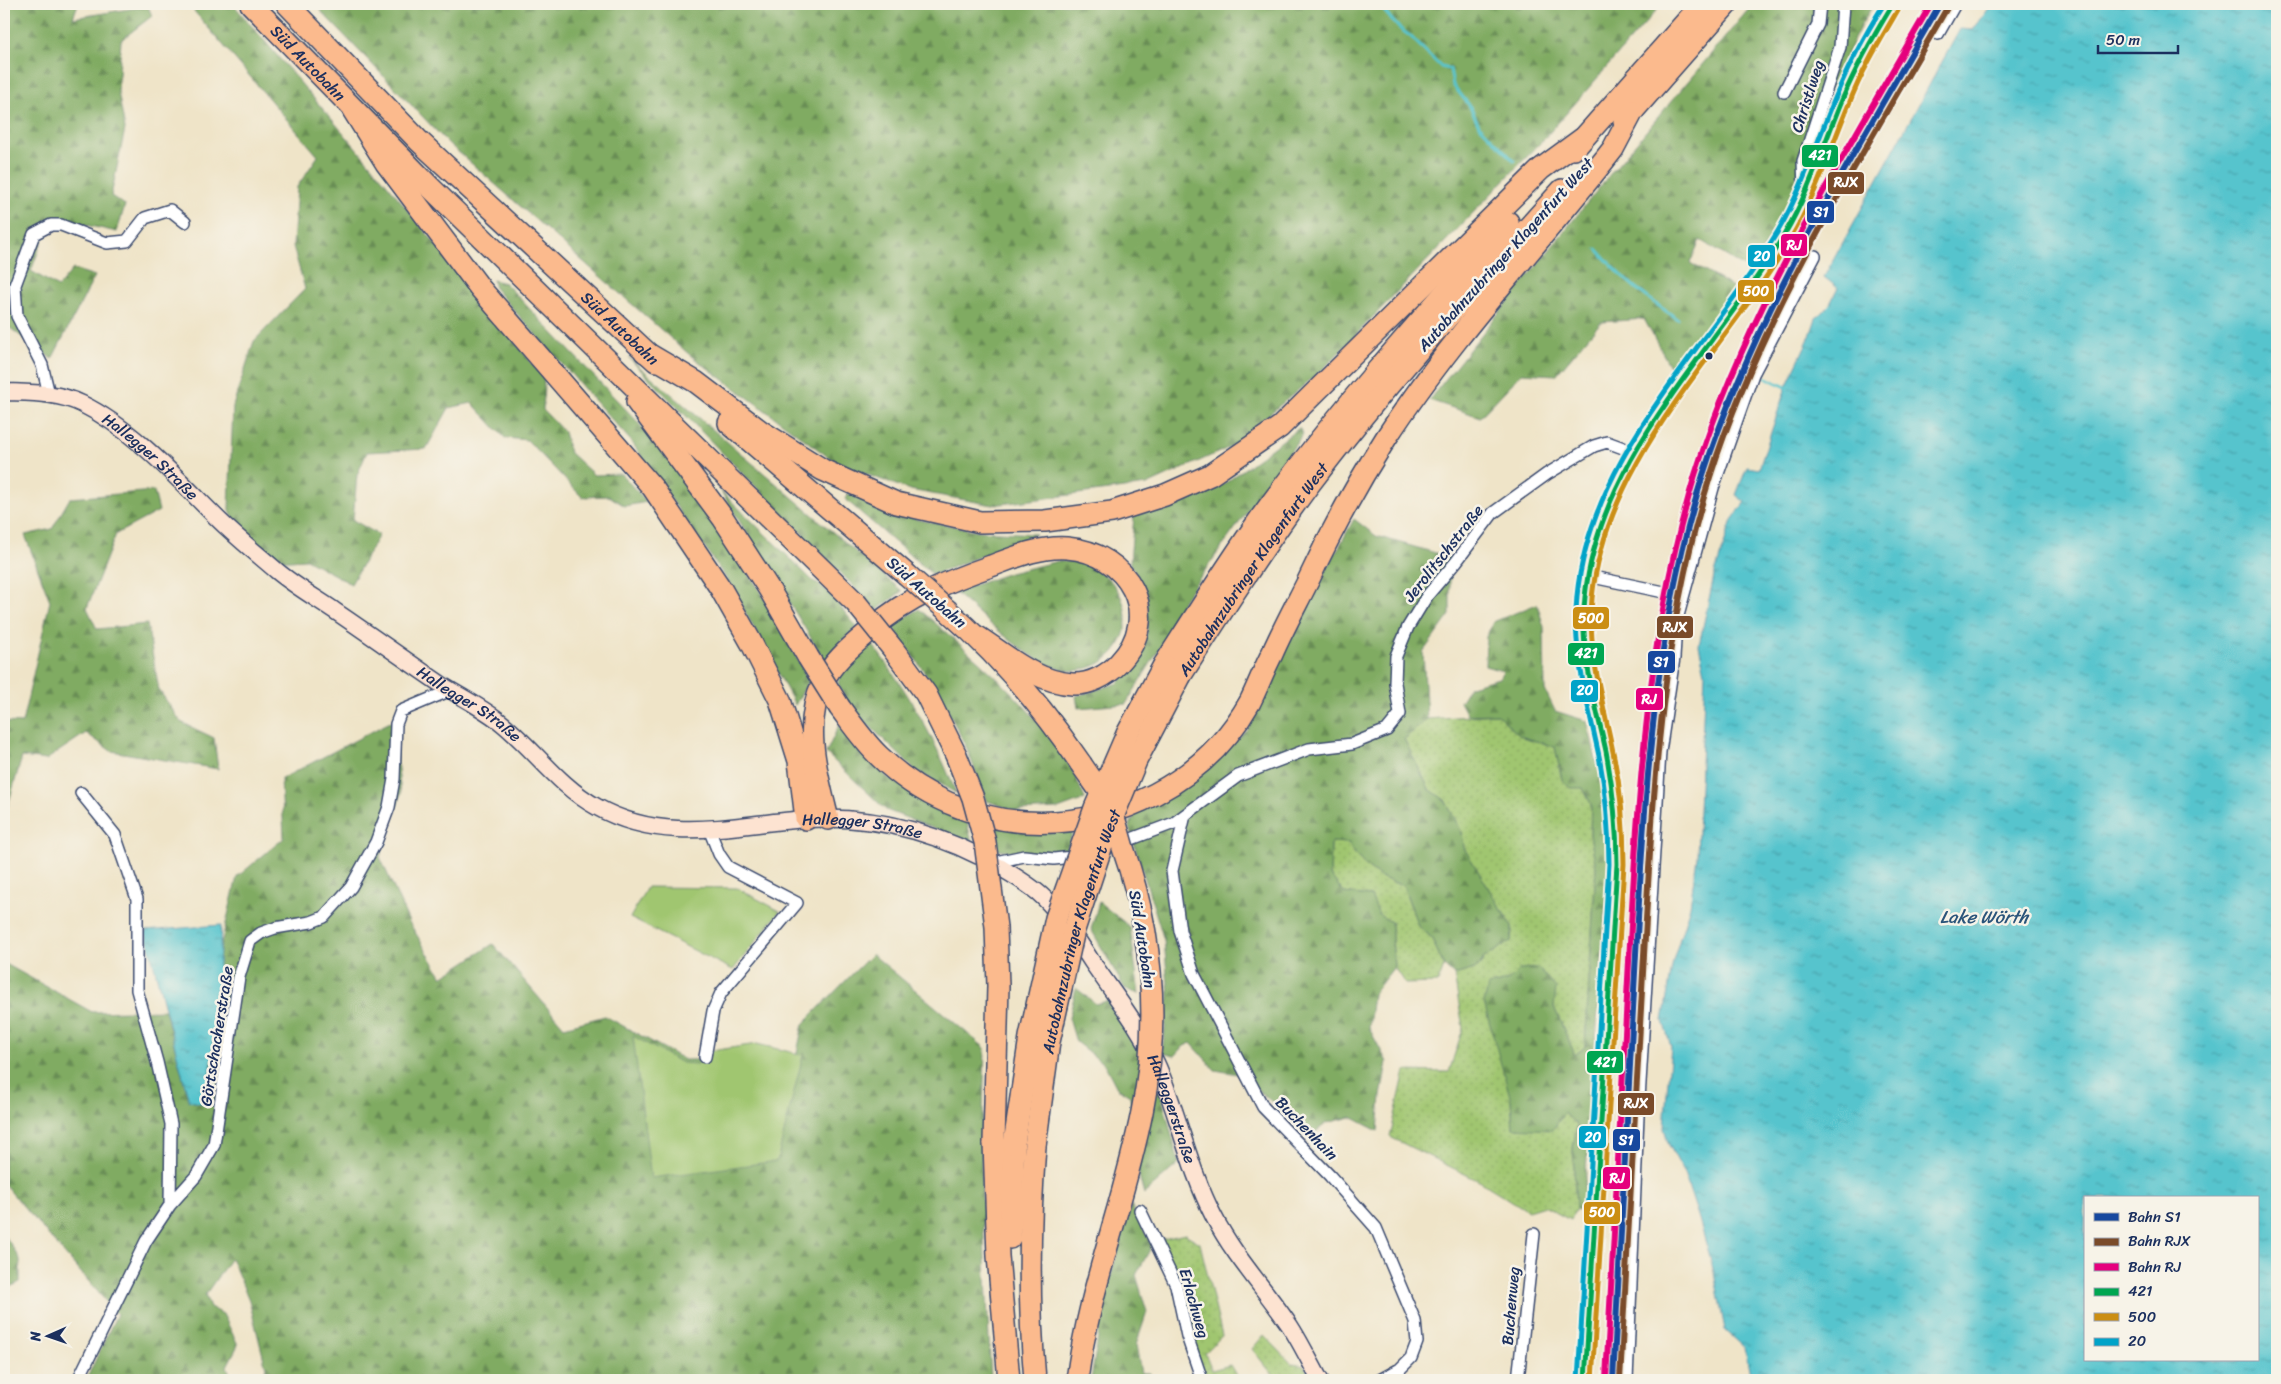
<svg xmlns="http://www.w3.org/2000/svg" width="2281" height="1384" font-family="Sriracha,sans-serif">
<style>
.grass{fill:url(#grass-dots);stroke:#5e7a67}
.forest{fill:url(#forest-firs);stroke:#4e6d60}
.park{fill:#a0c670;stroke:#5e7a67}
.water{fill:url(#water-ripples);stroke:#397a96;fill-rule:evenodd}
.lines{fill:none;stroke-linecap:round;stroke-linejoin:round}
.stream{stroke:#57c4cd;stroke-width:3}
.minor-tunnel{stroke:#c5c0b3;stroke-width:11;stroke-dasharray:11 5.5;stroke-linecap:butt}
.minor-casing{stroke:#3b4a6e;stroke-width:14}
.secondary-casing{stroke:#3b4a6e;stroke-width:19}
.primary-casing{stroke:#3b4a6e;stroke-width:20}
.motorway-casing{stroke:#3b4a6e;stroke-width:24}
.minor{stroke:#fff;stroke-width:11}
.secondary{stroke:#fde3d1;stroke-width:16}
.primary{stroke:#fbba8d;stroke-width:18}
.motorway{stroke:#fbba8d;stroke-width:21}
.motorway-bridge-casing{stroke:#3b4a6e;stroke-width:24;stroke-linecap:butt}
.motorway-bridge{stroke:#fbba8d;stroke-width:21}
.bus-1-casing{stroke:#f7f3e8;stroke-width:9}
.bus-2-casing{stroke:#f7f3e8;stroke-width:9}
.bus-3-casing{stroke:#f7f3e8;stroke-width:9}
.bus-1{stroke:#00a651;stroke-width:5}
.bus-2{stroke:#cb8e13;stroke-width:5}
.bus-3{stroke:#01a3c8;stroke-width:5}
.rail-1-casing{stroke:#f7f3e8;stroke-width:10}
.rail-2-casing{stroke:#f7f3e8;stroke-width:10}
.rail-3-casing{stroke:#f7f3e8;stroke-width:10}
.rail-1{stroke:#17489e;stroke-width:6}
.rail-2{stroke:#7a4b2a;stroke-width:6}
.rail-3{stroke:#e5007d;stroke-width:6}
.bus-dot{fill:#1b2f5e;stroke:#f7f3e8;stroke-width:2}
.labels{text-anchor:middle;stroke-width:5;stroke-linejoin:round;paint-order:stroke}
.street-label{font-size:16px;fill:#1b2f5e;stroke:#f7f3e8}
.water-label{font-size:18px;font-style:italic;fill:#2a547a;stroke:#f7f3e8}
.line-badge{stroke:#f7f3e8;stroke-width:2}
.badge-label{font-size:14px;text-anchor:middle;font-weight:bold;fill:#fff}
</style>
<defs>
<pattern id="grass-dots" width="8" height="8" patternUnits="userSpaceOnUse" patternTransform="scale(1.25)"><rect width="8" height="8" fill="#a0c670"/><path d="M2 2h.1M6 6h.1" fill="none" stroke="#89aa63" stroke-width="1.8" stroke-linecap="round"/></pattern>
<pattern id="forest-firs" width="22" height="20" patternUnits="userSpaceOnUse" patternTransform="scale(1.25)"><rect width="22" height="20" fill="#80ab62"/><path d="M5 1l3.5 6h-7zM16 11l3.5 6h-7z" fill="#688c54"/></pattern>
<pattern id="water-ripples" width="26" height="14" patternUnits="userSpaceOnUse" patternTransform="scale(1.25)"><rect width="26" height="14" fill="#57c4cd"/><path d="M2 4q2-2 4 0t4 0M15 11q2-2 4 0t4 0" fill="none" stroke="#47a0aa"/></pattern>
</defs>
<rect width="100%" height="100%" fill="#f7f3e8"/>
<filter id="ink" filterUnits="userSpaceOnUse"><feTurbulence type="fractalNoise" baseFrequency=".02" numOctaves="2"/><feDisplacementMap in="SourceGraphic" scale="10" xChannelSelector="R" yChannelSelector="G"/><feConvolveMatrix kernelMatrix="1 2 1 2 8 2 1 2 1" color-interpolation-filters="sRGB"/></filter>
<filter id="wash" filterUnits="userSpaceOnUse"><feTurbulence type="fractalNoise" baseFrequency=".0096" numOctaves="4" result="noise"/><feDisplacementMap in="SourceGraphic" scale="20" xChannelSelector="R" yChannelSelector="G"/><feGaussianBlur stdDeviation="1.12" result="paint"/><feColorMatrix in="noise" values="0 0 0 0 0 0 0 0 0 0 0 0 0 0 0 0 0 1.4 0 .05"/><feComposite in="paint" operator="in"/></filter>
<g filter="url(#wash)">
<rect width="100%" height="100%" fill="#efe4c8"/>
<!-- grass -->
<path class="grass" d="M1497 714 1520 736 1555 747 1562 780 1583 788 1591 804 1590 835 1596 867 1585 1047 1575 1055 1554 1007 1555 988 1520 969 1509 980 1489 986 1511 1100 1513 1128 1564 1112 1577 1125 1573 1148 1576 1209 1570 1220 1544 1206 1528 1211 1481 1182 1390 1137 1405 1071 1449 1072 1463 1028 1454 975 1478 968 1484 958 1511 941 1512 927 1464 848 1462 833 1445 800 1429 789 1404 739 1427 719Z
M1331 842 1349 843C1359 864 1379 880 1403 885L1418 926 1431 937 1444 966 1438 983 1405 984 1394 967 1391 922 1379 915 1371 896 1344 893 1330 875Z
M1185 1234 1200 1243 1222 1336 1205 1353 1212 1370 1230 1365 1239 1380H1206L1159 1240Z
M1264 1335 1292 1364 1305 1366 1312 1380H1277L1252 1349Z"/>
<!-- forest -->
<path class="forest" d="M4 4H78L73 18 148 6 152 16 121 40 118 92 125 129 111 196 125 205 117 232 51 217 31 271 58 287 73 269 95 276 52 359 10 328 4 327Z
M188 4H233L387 184 544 378 543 410 564 432 570 453 594 475 621 474 647 502 625 506 609 496 582 497 527 440 505 438 472 403 449 408 426 449 367 452 357 475 353 520 379 535 351 584 306 559 274 561 238 528 229 508 233 406 254 341 305 289 293 246 297 187 318 156Z
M314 4H1662L1543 140 1322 370 1230 447 1147 485 993 505 910 490 838 464 690 355 448 143Z
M1753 4H1874C1835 62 1821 134 1791 197 1780 223 1765 246 1749 270L1700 240 1690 263 1738 290 1673 372 1644 319 1601 322 1556 375 1522 373 1480 417 1429 400 1611 173Z
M493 280 505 283 635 419 688 483 761 592 809 681 795 705 732 587 631 441 495 289Z
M629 358 902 591 877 610Z
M1299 428 1303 434 1183 601 1175 623 1126 704 1078 708 1076 696 1119 683 1147 634V596L1130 562 1134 516 1224 484Z
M154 491 159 511 116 534 87 608 97 629 147 624 159 690 181 722 214 738 218 769 111 751 86 733 46 760 22 757 4 819V722L22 723 50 601 25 535 52 529 70 498Z
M721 491 812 580 827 591 857 627 840 642 825 661Z
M848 493 915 519 980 531 1036 534 933 575 845 499Z
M1354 519 1376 536 1450 557V615L1423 652 1427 719 1404 739 1429 789 1445 800 1462 833 1464 848 1512 927 1511 941 1484 958 1478 968 1454 975 1444 966 1431 937 1418 926 1403 885C1379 880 1359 864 1349 843L1331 842 1330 875 1344 893 1371 896 1379 915 1391 922 1394 967 1373 994 1369 1028 1387 1062 1381 1096 1378 1131 1351 1117 1327 1123 1306 1139 1287 1114 1238 1074 1215 1070 1191 1043 1184 1046 1175 1056 1162 1053 1169 996 1164 940 1129 827 1137 811 1167 799 1248 730 1282 652Z
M1058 561C1066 562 1077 561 1085 564 1135 582 1143 651 1088 668 1081 670 1072 672 1065 670 1028 663 983 616 954 592L1010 573Z
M1537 604 1544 627 1545 690 1555 711 1587 721 1605 796 1609 868 1583 1211 1576 1209 1573 1148 1577 1125 1564 1113 1553 1130 1513 1128 1511 1100 1484 1003 1488 986 1509 980 1520 969 1538 968 1556 988 1554 1007 1575 1055 1585 1047 1596 867 1590 835 1591 804 1583 788H1570L1562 780 1555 747 1520 736 1497 714 1467 715 1460 702 1470 686 1499 678 1503 671 1485 666 1486 637 1493 622Z
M919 609C971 654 1026 699 1064 757 1073 770 1079 785 1085 799L1058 809 1016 811 987 801 965 744 936 688 892 626Z
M869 640C907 690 933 734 956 793L915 770 848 705 838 683 847 660Z
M392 721 401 794 380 857 409 922 442 977 493 944 564 1027 605 1016 685 1060 745 1059 792 1076 803 1024 872 954 985 1048 981 1176 991 1380H261L266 1368 249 1300 231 1258 205 1295 210 1307 223 1314 238 1345 227 1366 232 1380H86L117 1314 4 1184V963L92 1012 165 1010 189 1101 208 1104 220 949 237 877 284 838 281 779Z
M839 725 888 778 966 818 972 843 886 810 826 753Z
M992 824 1074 828 1065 855 1030 854 998 850Z
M1099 902 1130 927 1139 994 1125 989 1091 929Z
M1076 988 1096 1004 1115 999 1137 1040 1159 1086 1179 1163 1144 1194 1139 1176 1130 1096 1117 1088 1105 1065 1076 1042 1069 1018Z
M1131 1205 1152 1246 1136 1275 1147 1312 1136 1345 1141 1373H1150L1151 1380H1091L1104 1301Z
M4 1234 20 1259V1282L6 1289 4 1288Z"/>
<!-- park -->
<path class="park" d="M647 887 737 888 780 911 733 970 630 918Z
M633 1036 682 1063 697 1064 710 1051 757 1044 803 1055 777 1161 651 1178Z"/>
<!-- water -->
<path class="water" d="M1992 4H2277V1380H1751L1745 1348 1725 1330 1714 1272 1699 1219 1684 1173 1668 1143 1664 1127 1671 1047 1663 1021 1673 961 1690 906 1697 857 1705 673 1699 645 1714 576 1732 520 1745 502 1736 495 1747 467 1759 469 1786 387 1810 336 1816 318 1830 304 1838 288 1824 277 1960 29 1973 30ZM2085 1198H2257V1360H2085Z
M221 925 220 949 208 1104 189 1101 145 931Z"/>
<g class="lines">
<!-- stream -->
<path class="stream" d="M1378 4 1399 28 1410 36 1441 67 1450 69 1453 85 1469 105 1479 125 1514 161
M1597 249C1620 277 1647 299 1678 319
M1760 375 1786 387"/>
</g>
</g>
<g filter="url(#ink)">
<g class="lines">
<!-- minor-tunnel -->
<path class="minor-tunnel" d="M1664 592 1684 595"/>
<defs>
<path id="minor" d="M1938 34 1955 4
M1784 92 1818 24 1820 4
M1804 189 1803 161 1840 47 1843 4
M49 394 42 365 17 316 15 285 34 234 51 225H61L107 243 127 241 145 218 170 210 185 222
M1588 576 1664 592
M81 793 115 835 137 899V990L157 1062 171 1124 170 1205
M1185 815 1172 871 1180 931 1194 974 1263 1107 1330 1176 1376 1228 1415 1321 1417 1342 1411 1358 1400 1369 1380 1380
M1118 844 1174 823 1238 776 1309 749 1352 744 1387 730 1400 714 1395 683 1396 656 1408 627 1427 596 1456 562 1493 513 1547 474 1594 446 1607 442 1634 452
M991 863 1024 856 1054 859 1081 856
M705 1057 713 1011 721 993 797 903 728 867 719 854 709 829
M1140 1210 1176 1285 1187 1336 1202 1380
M78 1380 146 1241 170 1205 196 1176 214 1145 239 977 250 941 261 933 275 928 311 922 324 917 351 887 376 842 389 807 394 779 396 724 401 711 451 690
M1518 1380 1534 1234
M1627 1380 1638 1116 1660 752 1674 658 1676 623 1713 488 1753 374 1815 256"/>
<g id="secondary">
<path id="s1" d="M4 392C30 393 58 392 82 404 131 428 173 474 211 512 231 533 255 552 277 571 295 586 316 598 335 611 372 636 408 662 445 687 463 698 481 707 498 720 533 747 557 785 597 807 665 845 734 824 806 819 875 815 941 833 1001 868 1016 877 1032 886 1044 898 1063 917 1078 940 1092 962 1116 997 1141 1028 1158 1067 1179 1116 1189 1169 1214 1217 1234 1256 1265 1289 1290 1326 1301 1343 1310 1362 1320 1380"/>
</g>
<path id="primary" d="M1585 1380 1617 864C1617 844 1617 823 1614 802 1607 734 1578 666 1585 596 1600 452 1714 354 1784 235 1809 192 1824 146 1842 100 1856 67 1874 35 1893 4"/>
<g id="motorway">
<path id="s2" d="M251 4 430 187 856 603"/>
<path id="s3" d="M287 4 419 141 656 361"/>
<path d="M353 110 386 163 480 288 653 488 721 589 751 642 780 700 799 761 806 819"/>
<path d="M1624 121 1727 4"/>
<path d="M1574 149 1702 4"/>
<path d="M645 352 696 382 762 432 823 470 896 503 980 522 1045 521 1112 512 1165 495 1210 475 1280 427 1541 169 1582 139"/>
<path d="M637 402 723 518 769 589 808 657"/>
<path d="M729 423 906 574"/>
<path d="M948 611C1000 656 1043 708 1081 764"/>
<path d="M1164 665C1196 615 1228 564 1262 516 1337 412 1423 317 1508 222"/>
<path id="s4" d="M1181 675C1222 611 1263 547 1308 486 1386 382 1475 287 1562 190"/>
<path d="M840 708C852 724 865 743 880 757 919 795 973 819 1026 822 1117 827 1205 782 1250 702 1258 686 1264 669 1272 654 1283 629 1296 605 1308 581 1331 531 1357 484 1386 438 1453 335 1538 245 1613 149L1633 111"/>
<path d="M828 819C817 775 802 725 823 682 833 660 856 643 874 627 907 598 950 580 991 566 1015 557 1041 546 1067 548 1129 553 1164 616 1119 663 1107 676 1089 685 1072 684 1036 682 1007 656 978 637"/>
<path d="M994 1143 998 1256 1009 1380"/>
<path d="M1035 1146C1029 1225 1028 1302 1035 1380"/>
<path d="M1010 1238 1014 1144"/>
</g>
</defs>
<!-- minor casing -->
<use href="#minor" class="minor-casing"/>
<!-- secondary casing -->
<use href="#secondary" class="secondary-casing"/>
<!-- primary casing -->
<use href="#primary" class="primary-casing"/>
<!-- motorway casing -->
<use href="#motorway" class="motorway-casing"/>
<!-- minor -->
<use href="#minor" class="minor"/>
<!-- secondary -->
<use href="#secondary" class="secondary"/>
<!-- primary -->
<use href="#primary" class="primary"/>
<!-- motorway -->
<use href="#motorway" class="motorway"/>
<defs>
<g id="motorway-bridge">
<path d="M906 574 948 611"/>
<path d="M856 603 893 649 926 694 956 755 973 798 985 842 996 927 998 986 994 1143"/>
<path d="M808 657 840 708"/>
<path d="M1014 1144 1030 1037 1056 918 1095 808 1127 734 1164 665"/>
<path id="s5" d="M1035 1146 1049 1042 1074 930 1105 836 1136 761 1181 675"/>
<path d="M1077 1380C1089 1288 1124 1203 1142 1112 1160 1023 1153 934 1123 848 1119 835 1116 821 1110 808 1103 793 1090 778 1081 764"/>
</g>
</defs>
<!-- motorway-bridge casing -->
<use href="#motorway-bridge" class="motorway-bridge-casing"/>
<!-- motorway-bridge -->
<use href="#motorway-bridge" class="motorway-bridge"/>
<defs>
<path id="bus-1" d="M1585 1380 1617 864C1617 826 1613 789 1606 751 1595 701 1579 649 1585 597 1600 454 1714 353 1784 235 1809 193 1823 146 1842 100 1856 67 1874 35 1893 4"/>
<path id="bus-2" d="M1592 1380 1624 864C1624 826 1621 789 1613 752 1603 701 1587 650 1592 598 1607 455 1722 355 1791 238 1816 196 1830 149 1849 104 1862 70 1881 39 1899 8"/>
<path id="bus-3" d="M1578 1380 1609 864C1609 827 1606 792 1599 756 1588 703 1572 651 1577 596 1591 452 1708 349 1778 231 1803 188 1817 141 1836 96 1849 64 1866 33 1884 4"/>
</defs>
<!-- bus-1 casing -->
<use href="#bus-1" class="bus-1-casing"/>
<!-- bus-2 casing -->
<use href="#bus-2" class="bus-2-casing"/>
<!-- bus-3 casing -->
<use href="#bus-3" class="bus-3-casing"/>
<!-- bus-1 -->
<use href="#bus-1" class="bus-1"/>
<!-- bus-2 -->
<use href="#bus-2" class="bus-2"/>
<!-- bus-3 -->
<use href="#bus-3" class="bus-3"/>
<defs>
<path id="rail-1" d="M1613 1380C1621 1238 1629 1096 1636 954 1645 793 1654 629 1703 475 1757 307 1853 156 1940 4"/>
<path id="rail-2" d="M1620 1380C1628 1239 1636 1097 1644 955 1653 795 1661 631 1710 477 1763 310 1860 159 1947 8"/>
<path id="rail-3" d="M1606 1380C1613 1240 1621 1100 1629 961 1638 797 1647 632 1695 475 1747 307 1845 155 1931 4"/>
</defs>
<!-- rail-1 casing -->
<use href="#rail-1" class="rail-1-casing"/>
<!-- rail-2 casing -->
<use href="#rail-2" class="rail-2-casing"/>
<!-- rail-3 casing -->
<use href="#rail-3" class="rail-3-casing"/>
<!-- rail-1 -->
<use href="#rail-1" class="rail-1"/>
<!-- rail-2 -->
<use href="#rail-2" class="rail-2"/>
<!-- rail-3 -->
<use href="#rail-3" class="rail-3"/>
</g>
</g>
<!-- markers -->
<circle class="bus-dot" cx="1709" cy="356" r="4.5"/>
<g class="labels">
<!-- street labels -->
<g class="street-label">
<text dy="6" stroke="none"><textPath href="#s2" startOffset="82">Süd Autobahn</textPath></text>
<text transform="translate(1807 96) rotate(-72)" y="6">Christlweg</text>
<text transform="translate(1505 254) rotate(-48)" y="6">Autobahnzubringer Klagenfurt West</text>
<text dy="6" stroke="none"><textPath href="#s3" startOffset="465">Süd Autobahn</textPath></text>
<text dy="6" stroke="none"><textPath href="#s1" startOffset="166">Hallegger Straße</textPath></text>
<text transform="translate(1443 553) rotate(-52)" y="6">Jerolitschstraße</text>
<text dy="6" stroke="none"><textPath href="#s4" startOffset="128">Autobahnzubringer Klagenfurt West</textPath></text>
<text transform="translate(927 592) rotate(41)" y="6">Süd Autobahn</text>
<text dy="6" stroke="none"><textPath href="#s1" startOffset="571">Hallegger Straße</textPath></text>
<text dy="6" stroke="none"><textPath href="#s1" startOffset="1006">Hallegger Straße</textPath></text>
<text dy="6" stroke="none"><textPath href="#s5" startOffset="220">Autobahnzubringer Klagenfurt West</textPath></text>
<text transform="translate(1143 939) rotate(81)" y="6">Süd Autobahn</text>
<text transform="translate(216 1036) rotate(-81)" y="6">Görtschacherstraße</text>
<text dy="6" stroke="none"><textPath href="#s1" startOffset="1454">Halleggerstraße</textPath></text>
<text transform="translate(1307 1128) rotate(46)" y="6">Buchenhain</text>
<text transform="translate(1195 1303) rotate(74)" y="6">Erlachweg</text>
<text transform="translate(1510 1306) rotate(-85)" y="6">Buchenweg</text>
</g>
<!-- water labels -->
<g class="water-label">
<text x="1984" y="923">Lake Wörth</text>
</g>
</g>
<g class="line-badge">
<rect x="1801" y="144" width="38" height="24" rx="5" fill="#00a651"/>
<rect x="1827" y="171" width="38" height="24" rx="5" fill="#7a4b2a"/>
<rect x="1806" y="200" width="29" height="24" rx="5" fill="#17489e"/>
<rect x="1780" y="233" width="28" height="24" rx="5" fill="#e5007d"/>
<rect x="1747" y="244" width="29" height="24" rx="5" fill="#01a3c8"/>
<rect x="1737" y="279" width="38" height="24" rx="5" fill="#cb8e13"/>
<rect x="1572" y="606" width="38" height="24" rx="5" fill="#cb8e13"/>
<rect x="1656" y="615" width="38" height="24" rx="5" fill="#7a4b2a"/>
<rect x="1567" y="642" width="38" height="24" rx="5" fill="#00a651"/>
<rect x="1647" y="650" width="29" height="24" rx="5" fill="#17489e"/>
<rect x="1570" y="679" width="29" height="24" rx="5" fill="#01a3c8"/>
<rect x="1635" y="687" width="29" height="24" rx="5" fill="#e5007d"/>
<rect x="1586" y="1050" width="38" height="24" rx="5" fill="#00a651"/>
<rect x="1617" y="1092" width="38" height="24" rx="5" fill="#7a4b2a"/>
<rect x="1578" y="1125" width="29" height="24" rx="5" fill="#01a3c8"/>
<rect x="1612" y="1128" width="29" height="24" rx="5" fill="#17489e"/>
<rect x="1602" y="1166" width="29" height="24" rx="5" fill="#e5007d"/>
<rect x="1583" y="1201" width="38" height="24" rx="5" fill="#cb8e13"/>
</g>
<g class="badge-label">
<text x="1820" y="160">421</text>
<text x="1846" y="187">RJX</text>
<text x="1821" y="217">S1</text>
<text x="1794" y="250">RJ</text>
<text x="1762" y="261">20</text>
<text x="1756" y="296">500</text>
<text x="1591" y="623">500</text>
<text x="1675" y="632">RJX</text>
<text x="1586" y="658">421</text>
<text x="1661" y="667">S1</text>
<text x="1585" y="695">20</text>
<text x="1649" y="704">RJ</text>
<text x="1605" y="1067">421</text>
<text x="1636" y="1108">RJX</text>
<text x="1593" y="1142">20</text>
<text x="1626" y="1145">S1</text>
<text x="1617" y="1183">RJ</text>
<text x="1602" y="1217">500</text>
</g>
<!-- margin -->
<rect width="2281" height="1384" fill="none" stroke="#f7f3e8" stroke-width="20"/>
<!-- legend -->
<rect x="2084" y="1196" width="175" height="165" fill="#f7f3e8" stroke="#9fa5b1"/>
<rect x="2094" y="1213" width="25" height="8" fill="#17489e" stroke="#9fa5b1"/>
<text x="2128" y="1222" font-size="15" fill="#1b2f5e">Bahn S1</text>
<rect x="2094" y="1238" width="25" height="8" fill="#7a4b2a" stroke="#9fa5b1"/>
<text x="2128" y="1246" font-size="15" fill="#1b2f5e">Bahn RJX</text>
<rect x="2094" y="1263" width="25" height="8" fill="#e5007d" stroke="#9fa5b1"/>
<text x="2128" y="1272" font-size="15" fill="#1b2f5e">Bahn RJ</text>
<rect x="2094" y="1288" width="25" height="8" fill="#00a651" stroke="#9fa5b1"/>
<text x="2128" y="1296" font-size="15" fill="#1b2f5e">421</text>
<rect x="2094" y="1313" width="25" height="8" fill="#cb8e13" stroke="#9fa5b1"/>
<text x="2128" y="1322" font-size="15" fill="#1b2f5e">500</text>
<rect x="2094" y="1338" width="25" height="8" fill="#01a3c8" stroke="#9fa5b1"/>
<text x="2128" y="1346" font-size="15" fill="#1b2f5e">20</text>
<!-- north arrow -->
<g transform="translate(48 1336) rotate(268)" stroke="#f7f3e8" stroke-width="4" paint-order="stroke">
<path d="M0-4L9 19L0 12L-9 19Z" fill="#1b2f5e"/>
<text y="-8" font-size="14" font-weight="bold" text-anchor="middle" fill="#1b2f5e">N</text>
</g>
<!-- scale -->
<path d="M2098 45v8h80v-8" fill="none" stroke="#1b2f5e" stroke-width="2.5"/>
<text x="2106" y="45" font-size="15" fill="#1b2f5e" stroke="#f7f3e8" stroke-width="4" paint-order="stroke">50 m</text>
</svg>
